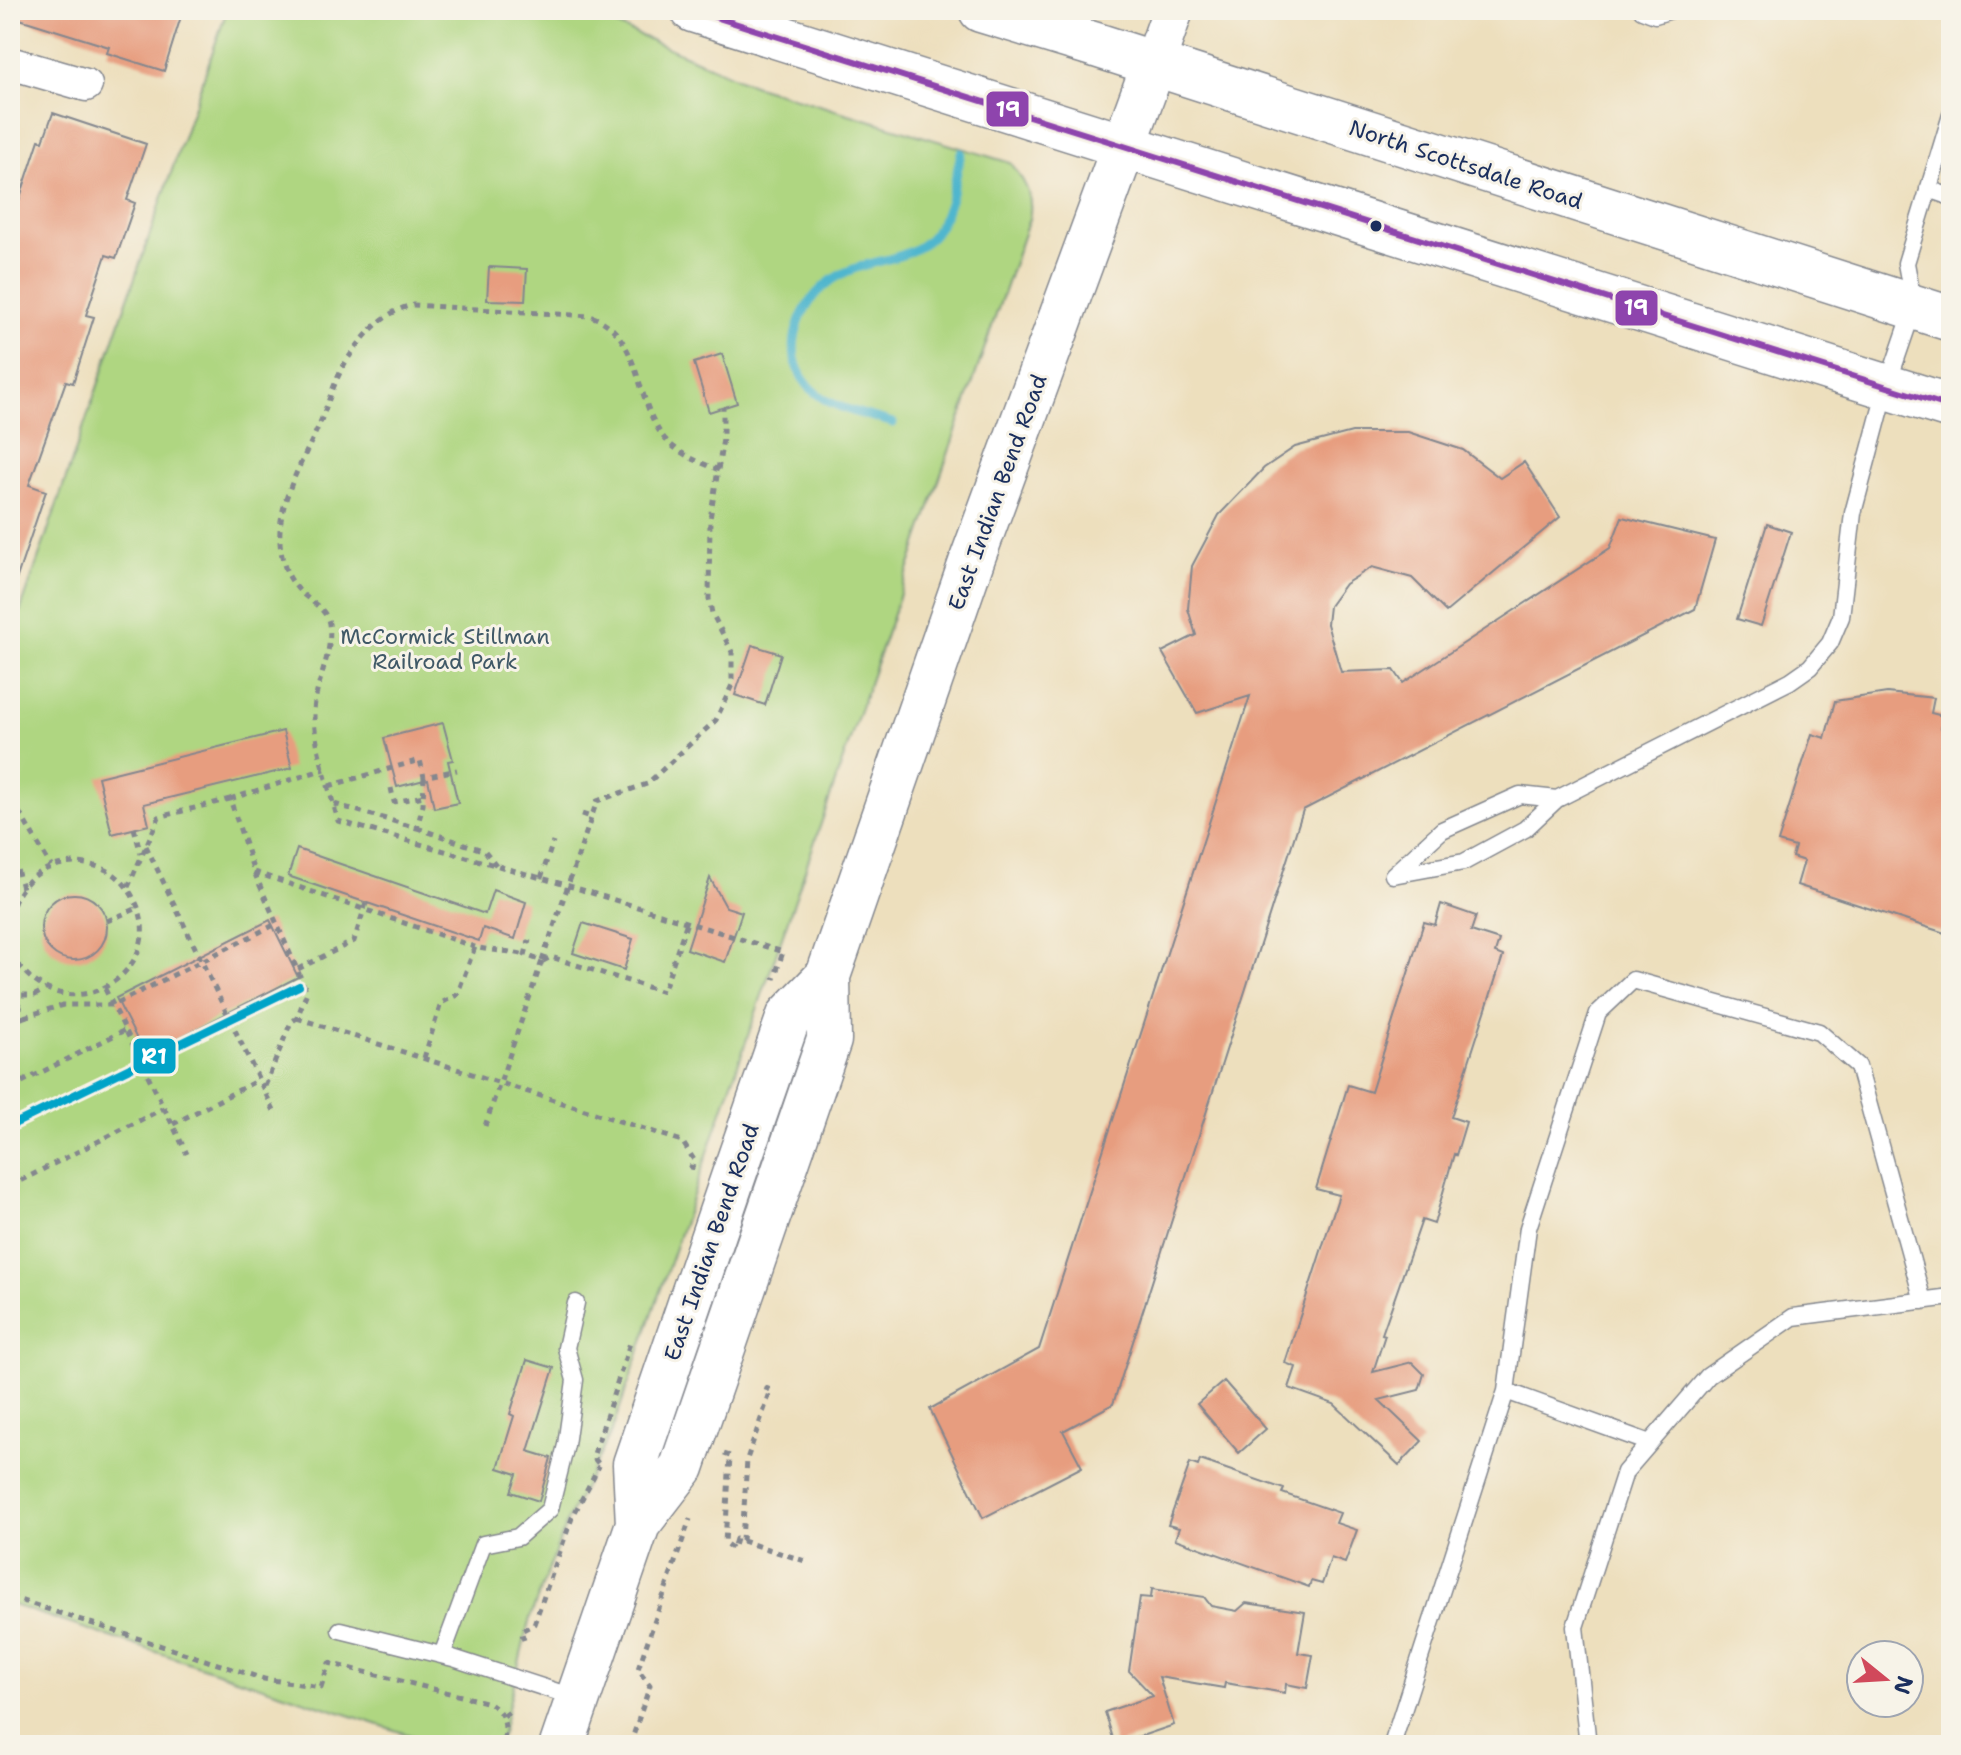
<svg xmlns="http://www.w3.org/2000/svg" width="1961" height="1755" font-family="'Shantell Sans',sans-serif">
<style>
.green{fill:#afd681;stroke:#658270;stroke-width:2}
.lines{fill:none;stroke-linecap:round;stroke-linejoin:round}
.stream{stroke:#4fb6ce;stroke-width:9}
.building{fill:#e79d7f}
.service-casing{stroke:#84878e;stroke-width:19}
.minor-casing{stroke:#84878e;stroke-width:35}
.tertiary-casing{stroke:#84878e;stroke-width:43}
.secondary-casing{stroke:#84878e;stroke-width:47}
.primary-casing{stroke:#84878e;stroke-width:47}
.path{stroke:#84878e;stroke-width:5;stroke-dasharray:6 6;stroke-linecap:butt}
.service{stroke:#fff;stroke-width:16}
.minor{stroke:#fff;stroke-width:32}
.tertiary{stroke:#fff;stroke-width:40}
.secondary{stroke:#fff;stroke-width:44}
.primary{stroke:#fff;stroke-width:44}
.bus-1-casing{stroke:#f7f3e8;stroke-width:12}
.bus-1{stroke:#8e44ad;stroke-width:6}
.rail-1-casing{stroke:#f7f3e8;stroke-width:14}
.rail-1{stroke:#01a3c8;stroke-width:8}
.bus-dot{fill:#1b2f5e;stroke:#f7f3e8;stroke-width:3}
.labels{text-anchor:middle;stroke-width:6;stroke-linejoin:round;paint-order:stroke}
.street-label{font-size:22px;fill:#1b2f5e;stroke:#f7f3e8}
.park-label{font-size:22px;fill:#405967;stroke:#f7f3e8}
.line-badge{stroke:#f7f3e8;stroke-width:3}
.badge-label{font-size:22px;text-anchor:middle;font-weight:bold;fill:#fff}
</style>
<rect width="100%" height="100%" fill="#f7f3e8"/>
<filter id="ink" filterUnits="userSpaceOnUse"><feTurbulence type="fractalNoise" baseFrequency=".0125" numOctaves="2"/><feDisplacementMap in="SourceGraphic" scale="16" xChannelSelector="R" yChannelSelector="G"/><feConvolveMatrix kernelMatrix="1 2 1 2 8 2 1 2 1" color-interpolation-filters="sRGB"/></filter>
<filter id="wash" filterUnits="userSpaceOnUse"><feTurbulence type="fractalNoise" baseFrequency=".006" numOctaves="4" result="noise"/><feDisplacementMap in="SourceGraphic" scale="32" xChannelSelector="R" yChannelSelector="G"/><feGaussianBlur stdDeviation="1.8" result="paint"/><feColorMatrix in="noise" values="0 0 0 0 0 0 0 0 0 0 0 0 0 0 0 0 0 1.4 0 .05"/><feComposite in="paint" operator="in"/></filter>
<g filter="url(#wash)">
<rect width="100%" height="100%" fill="#eddfbd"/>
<!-- green -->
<path class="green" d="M227 10H574L600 18 753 85 1011 163C1025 182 1034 196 1029 219L612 1431 568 1519 530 1618 499 1745H440L10 1604V641Z"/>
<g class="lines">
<!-- stream -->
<path class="stream" d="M893 423C872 416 844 411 824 399 772 366 795 300 840 275 868 259 907 262 930 238 950 218 955 179 961 153"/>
</g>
<g id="blocks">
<!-- building -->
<path class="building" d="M10 10H183L164 71 107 53 109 47 10 16Z
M53 113 146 144 127 200 135 203 116 258 106 255 86 315 94 317 73 383 66 381 29 485 46 491 14 586H10V228L39 140 43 141Z
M489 267 527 269 525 301 487 300Z
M722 354 737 403 709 412 694 363Z
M1352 432H1408L1463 450 1500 478 1524 462 1560 517 1446 612 1412 578 1372 567 1345 584 1329 606 1327 624 1341 672 1394 670 1403 683 1610 548 1622 517 1715 540 1695 609 1303 810 1113 1404 1063 1431 1082 1467 983 1518 930 1409 1039 1349 1250 696 1197 713 1162 652 1196 635 1188 609 1192 566 1219 515 1264 468 1295 447Z
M1767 524 1791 532 1761 626 1737 619Z
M752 645 781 654 765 705 735 695Z
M1887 693 1934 698 1931 713 1943 716 1941 728 1951 730 1944 771 1951 773V935L1797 885 1804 861 1792 857 1795 847 1778 842 1812 734 1825 738 1835 701Z
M443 723 453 760 448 761 458 803 434 808 428 779 397 787 384 738Z
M283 731 292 768 144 804 149 825 112 834 98 777Z
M297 849 485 914 493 890 526 902 515 939 483 928 479 941 288 876Z
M710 878 726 907 742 912 725 962 687 949Z
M41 927a33 33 0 1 1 66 0a33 33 0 1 1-66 0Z
M1441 904 1476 916 1471 931 1499 940 1495 953 1503 956 1451 1117 1466 1122 1456 1155 1454 1154 1434 1224 1422 1220 1382 1334 1385 1335 1373 1372 1412 1362 1424 1374 1419 1390 1379 1400 1422 1441 1399 1465 1334 1404 1289 1388 1296 1367 1285 1363 1339 1195 1316 1189 1348 1085 1371 1092 1424 922 1435 925Z
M270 920 298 977 145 1055 116 998Z
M583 923 633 939 624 970 573 953Z
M527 1360 554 1368 528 1451 551 1458 539 1501 511 1492 517 1474 498 1468 514 1416 510 1414Z
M1224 1381 1266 1429 1239 1453 1197 1404Z
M1200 1460 1284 1489 1282 1493 1340 1513 1336 1523 1357 1530 1345 1563 1331 1558 1322 1584 1311 1581 1309 1587 1175 1539 1179 1528 1168 1525 1190 1463 1198 1466Z
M1152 1589 1204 1597 1211 1606 1237 1611 1246 1603 1305 1612 1298 1653 1313 1655 1307 1688 1286 1684 1285 1693 1225 1683 1224 1688 1159 1677 1174 1725 1115 1745 1105 1712 1153 1696 1129 1671 1140 1597 1151 1598Z"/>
</g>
</g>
<g filter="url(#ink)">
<use href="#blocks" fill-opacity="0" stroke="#84878e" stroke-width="2"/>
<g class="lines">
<defs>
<path id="service" d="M1642 10 1655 15 1671 10
M1928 189 1951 197
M1393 875 1464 862 1525 829 1557 799 1790 681 1810 667 1830 643 1841 617 1853 513 1887 386 1914 307 1906 263 1951 115
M1393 875 1442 830 1520 795 1557 799
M1506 1391 1650 1443
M340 1630 453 1658 576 1698
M442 1655 483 1544 518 1537 550 1509 566 1445 575 1380 566 1348 576 1303
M1392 1745 1506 1391 1528 1228 1598 1013 1633 980 1819 1032 1858 1066 1923 1301
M1588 1745 1575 1627 1625 1472 1708 1376 1793 1317 1951 1297"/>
<path id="minor" d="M10 63 86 85"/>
<path id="tertiary" d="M1154 64 1173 10"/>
<path id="secondary" d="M638 1524 635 1464 738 1163 789 1016 828 976
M562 1745 638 1524 682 1467 829 1040 828 976 973 557 1154 64"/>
<path id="primary" d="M693 10 1951 407
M981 10 1096 45 1951 319"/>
</defs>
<!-- service casing -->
<use href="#service" class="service-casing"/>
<!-- minor casing -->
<use href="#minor" class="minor-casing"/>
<!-- tertiary casing -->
<use href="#tertiary" class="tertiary-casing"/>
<!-- secondary casing -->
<use href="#secondary" class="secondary-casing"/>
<!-- primary casing -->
<use href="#primary" class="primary-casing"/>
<!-- path -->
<path class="path" d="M719 470C699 462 680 455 665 439 634 402 642 332 590 316L413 305C386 310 364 335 349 357 336 376 330 398 322 418 304 462 271 507 282 556 284 568 290 580 298 589 308 601 327 608 329 624 334 655 314 684 314 714 314 747 330 789 338 821L566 885 783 952 774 979
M329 786 420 760 424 777 457 770
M391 788 394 802 424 796
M230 799 325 769
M334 804 417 828 423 805 424 777
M10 805 19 812 51 866
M582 814 591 817
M134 828 141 854
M417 828 485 851 496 865
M146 846 275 1113
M11 847 22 888
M254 872 475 947
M541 878 553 842
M128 887 159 817 230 799 254 872 307 992 297 1018 291 1022 263 1091
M10 916C20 870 64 853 104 869 120 875 130 890 137 905 164 967 82 1024 31 978 20 969 12 957 10 942
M107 921 138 908
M542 961 597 801 647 784 716 720 732 685V652L712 613 709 599 710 519 723 439V408
M543 961 551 957 663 992 687 922
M298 969 354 941 366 903
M105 989 187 1154
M10 995H35L46 989
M24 1017 63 1005H113L276 924
M297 1018 682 1141 694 1160 691 1167 695 1168
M10 1024 24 1017 15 995
M424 1058 441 1003 457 995 475 947C494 952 508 950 525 955
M22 1082 125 1030
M10 1118 11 1119
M173 1124 258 1080
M485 1126 542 961 525 955 529 940
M10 1186 164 1108
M724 1454 730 1456 725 1543 733 1549 736 1539 805 1561
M598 1463 593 1457 630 1343
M742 1541 747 1459 771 1390 763 1387
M10 1597 264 1679 321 1687 329 1663 489 1703C506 1714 507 1726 503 1745
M524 1640 521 1631 534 1624 572 1518 599 1466
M504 1716 512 1710
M630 1745 650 1685 638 1669 690 1519"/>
<!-- service -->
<use href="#service" class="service"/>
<!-- minor -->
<use href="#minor" class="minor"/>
<!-- tertiary -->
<use href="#tertiary" class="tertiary"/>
<!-- secondary -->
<use href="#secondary" class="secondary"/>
<!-- primary -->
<use href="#primary" class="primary"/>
<defs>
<path id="bus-1" d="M693 10 1951 407"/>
</defs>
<!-- bus-1 casing -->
<use href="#bus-1" class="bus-1-casing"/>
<!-- bus-1 -->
<use href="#bus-1" class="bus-1"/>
<defs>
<path id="rail-1" d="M10 1126 299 986"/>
</defs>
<!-- rail-1 casing -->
<use href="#rail-1" class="rail-1-casing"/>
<!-- rail-1 -->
<use href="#rail-1" class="rail-1"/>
</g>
</g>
<!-- markers -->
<circle class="bus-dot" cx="1376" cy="226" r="7"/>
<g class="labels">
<!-- street labels -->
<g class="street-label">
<text transform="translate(1466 164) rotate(18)" y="8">North Scottsdale Road</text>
<text transform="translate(997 492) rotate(-70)" y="8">East Indian Bend Road</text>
<text transform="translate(711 1242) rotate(-71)" y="8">East Indian Bend Road</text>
</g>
<!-- park labels -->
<g class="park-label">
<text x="445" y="644">McCormick Stillman<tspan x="445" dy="25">Railroad Park</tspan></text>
</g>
</g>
<g class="line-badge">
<rect x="985" y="90" width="45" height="38" rx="8" fill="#8e44ad"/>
<rect x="1614" y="289" width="45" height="38" rx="8" fill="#8e44ad"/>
<rect x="132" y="1037" width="45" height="38" rx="8" fill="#01a3c8"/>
</g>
<g class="badge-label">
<text x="1008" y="117">19</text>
<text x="1636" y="315">19</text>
<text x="154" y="1064">R1</text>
</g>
<!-- margin -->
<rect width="1961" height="1755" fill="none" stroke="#f7f3e8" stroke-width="40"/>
<!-- north arrow -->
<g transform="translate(1885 1679) rotate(108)"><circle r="38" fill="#f7f3e8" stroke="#9fa5b1" stroke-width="2"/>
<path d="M0-6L14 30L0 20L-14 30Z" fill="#d1495b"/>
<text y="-12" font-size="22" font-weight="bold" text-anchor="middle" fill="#1b2f5e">N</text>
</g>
</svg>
